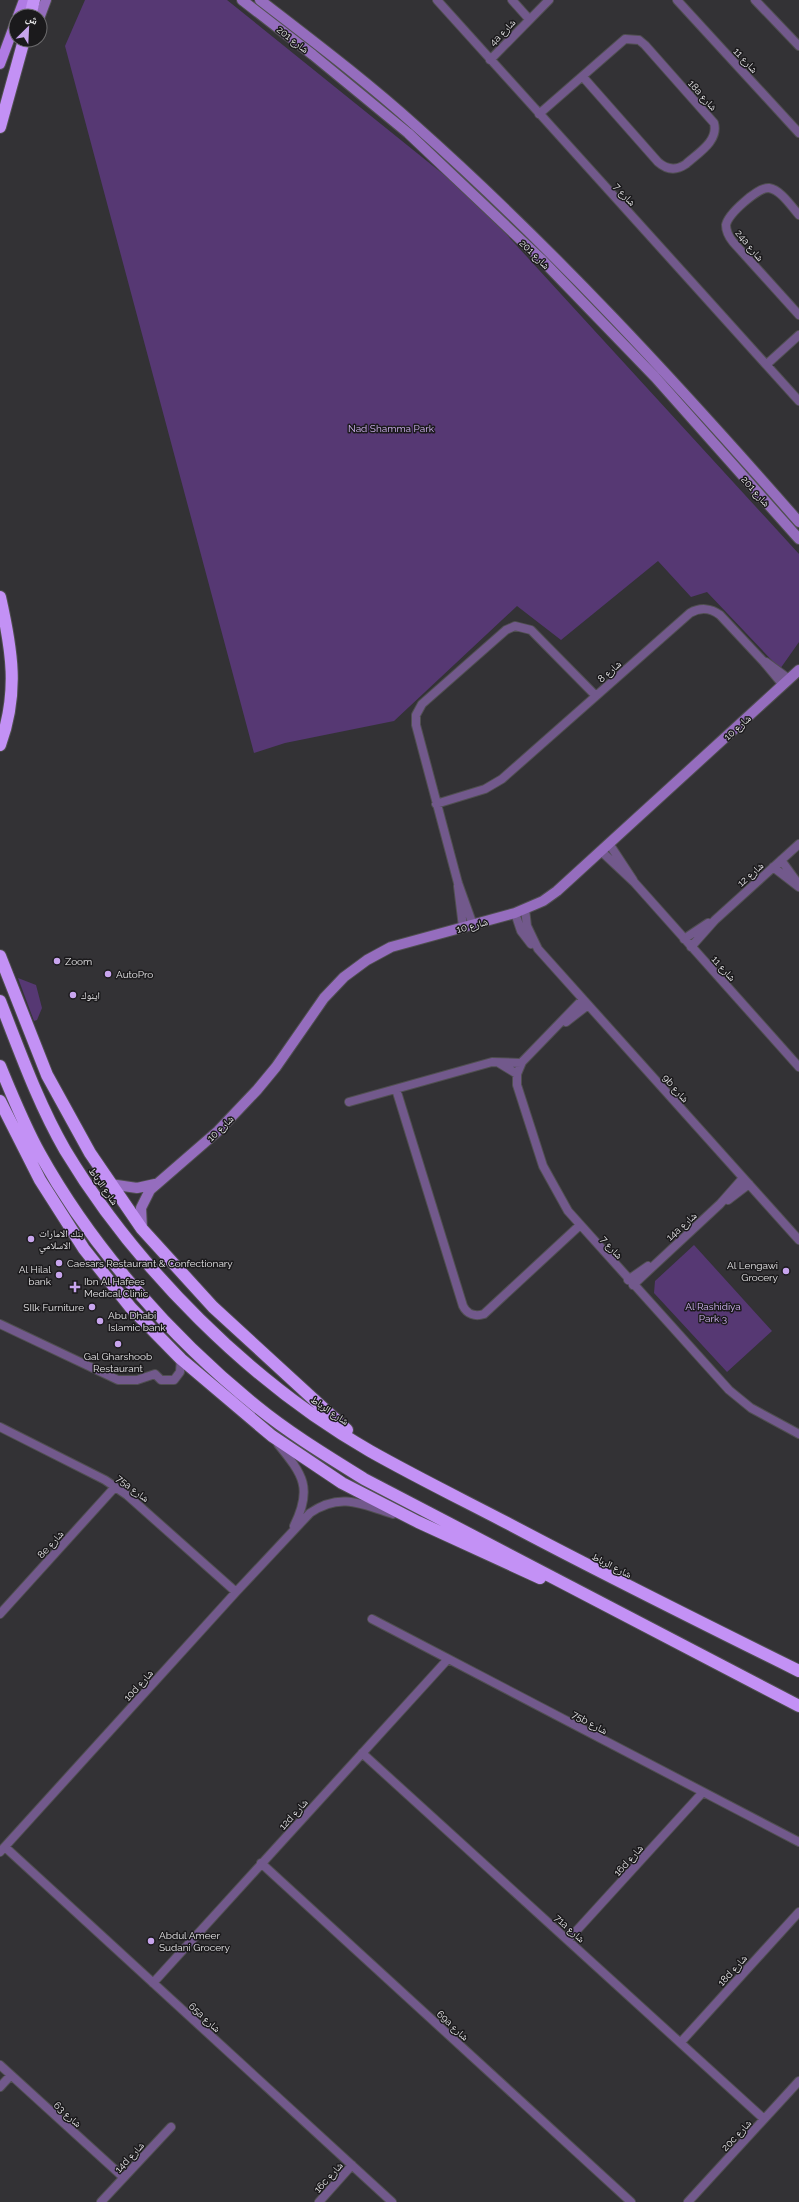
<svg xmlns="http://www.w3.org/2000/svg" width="799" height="2202" font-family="Raleway,'Noto Naskh Arabic',sans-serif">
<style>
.green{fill:#563873}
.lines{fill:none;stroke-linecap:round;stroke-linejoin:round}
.street-casing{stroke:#504f51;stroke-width:10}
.secondary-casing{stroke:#504f51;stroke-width:12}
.primary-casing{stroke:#504f51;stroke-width:12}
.highway-casing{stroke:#504f51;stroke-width:14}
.street{stroke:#72598c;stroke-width:8}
.secondary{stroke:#956dbe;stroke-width:10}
.primary{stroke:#b07be4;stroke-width:10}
.highway{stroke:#c391f5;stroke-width:12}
.poi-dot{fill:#c8a5ee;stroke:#1b1a1c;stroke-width:1.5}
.labels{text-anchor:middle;stroke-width:3;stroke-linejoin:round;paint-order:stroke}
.street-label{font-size:10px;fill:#e6e5e7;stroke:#1b1a1c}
.park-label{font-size:10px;fill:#d3b5f4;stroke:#1b1a1c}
.poi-label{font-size:10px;fill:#e6e5e7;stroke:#1b1a1c;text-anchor:start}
</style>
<rect width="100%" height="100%" fill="#333235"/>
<!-- green -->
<path class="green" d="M85 0H227L474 199 799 554V642L780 669 707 592 691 597 658 561 561 640 517 606 394 721 285 743 254 753 65 46Z
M18 978 36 985 42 1008 37 1020 34 1021Z
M694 1245 772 1331 727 1372 654 1293 655 1281Z"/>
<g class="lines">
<defs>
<path id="street" d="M437 0 799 401
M512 0 529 19
M677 0 799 133
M755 0 799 46
M490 60 549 0
M539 114 625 39 639 40 645 45 714 123C719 141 698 153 686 164 676 171 667 170 658 162L583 77
M799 215C791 206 781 190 769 188 758 187 728 214 726 225 726 232 729 237 733 242L799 315
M767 364 799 335
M766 662 789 679
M436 804 485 789 502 779 690 613C700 607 711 608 720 615L763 661 783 685
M610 845 633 880
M602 852 634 882 799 1067
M781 860 797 882
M773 867 799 887
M458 886 463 927
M525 909 527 926 538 949 799 1240
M515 913 521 931 531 944
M473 925 458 883 416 725V715L422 704 506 630 515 626 531 630 596 696
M684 939 708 923
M691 947 715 920 799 844
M583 999 522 1062 517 1074V1085L543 1166 568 1211 729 1390 751 1408 799 1434
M566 1022 588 1005
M499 1063 517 1074
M396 1089 463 1306C467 1314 475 1317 484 1314L579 1226
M349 1102 492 1062 521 1063
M728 1200 749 1184
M628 1280 648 1266
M633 1285 720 1204 743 1178
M0 1324 118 1380H137L155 1374 161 1380H174L180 1372 181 1359
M0 1427 105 1480 127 1495 236 1592
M278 1444C303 1475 313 1488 294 1526
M0 1614 115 1487
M372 1619 799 1842
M362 1753 764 2119
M5 1847 392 2202
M0 1852 236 1592 310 1513C340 1492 362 1504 393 1514
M261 1863 631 2202
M568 1940 703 1792
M153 1983 448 1659
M681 2042 799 1912
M0 2065 123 2177
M0 2087 11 2075
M101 2202 171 2127
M319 2202 352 2165
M688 2202 799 2081"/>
<path id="secondary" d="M242 0 313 55 408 133 542 260 655 377 799 539
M260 0C313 41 366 81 416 126 553 248 678 384 799 522
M40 16 46 0
M110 1184 137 1188 155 1184
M142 1229 141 1208 150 1190 218 1131 257 1090 276 1067 324 998 344 977 367 960 391 947 515 913 543 901 557 891 799 670"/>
<path id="primary" d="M18 16 24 0
M0 64 16 21"/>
<path id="highway" d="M30 16 34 0
M0 127 24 40
M0 597C12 650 19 693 0 745
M0 956 47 1075 90 1153 142 1229 213 1307 347 1430
M0 1001C20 1052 38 1103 65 1150 136 1268 251 1383 370 1451 416 1477 463 1500 509 1524 605 1575 702 1623 799 1671
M0 1066C12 1095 24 1125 40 1154 93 1249 171 1337 256 1406 289 1433 327 1456 364 1479L799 1706
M0 1101 40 1180 84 1249 131 1308 181 1359 272 1436 342 1483 418 1522 540 1578"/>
</defs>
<!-- street casing -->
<use href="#street" class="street-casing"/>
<!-- secondary casing -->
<use href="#secondary" class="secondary-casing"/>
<!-- primary casing -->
<use href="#primary" class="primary-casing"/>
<!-- highway casing -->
<use href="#highway" class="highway-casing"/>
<!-- street -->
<use href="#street" class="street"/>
<!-- secondary -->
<use href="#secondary" class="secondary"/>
<!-- primary -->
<use href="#primary" class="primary"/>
<!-- highway -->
<use href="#highway" class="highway"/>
</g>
<!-- markers -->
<g class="poi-dot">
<circle cx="57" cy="961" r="4"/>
<circle cx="108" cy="974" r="4"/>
<circle cx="73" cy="995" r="4"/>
<circle cx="31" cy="1239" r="4"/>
<circle cx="59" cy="1263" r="4"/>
<circle cx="786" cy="1271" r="4"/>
<circle cx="59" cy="1275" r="4"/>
<path d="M73 1281h4v4h4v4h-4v4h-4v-4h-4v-4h4z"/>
<circle cx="92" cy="1307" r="4"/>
<circle cx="100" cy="1321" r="4"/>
<circle cx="118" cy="1344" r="4"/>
<circle cx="151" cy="1941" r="4"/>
</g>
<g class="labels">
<!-- street labels -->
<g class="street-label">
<text transform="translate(502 32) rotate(-46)" y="4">4a شارع</text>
<text transform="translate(293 39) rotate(38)" y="4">شارع 201</text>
<text transform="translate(746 60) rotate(47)" y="4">شارع 11</text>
<text transform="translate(703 95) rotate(48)" y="4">18a شارع</text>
<text transform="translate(625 194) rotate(47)" y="4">شارع 7</text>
<text transform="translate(750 245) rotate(50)" y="4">24a شارع</text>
<text transform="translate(535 254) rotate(44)" y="4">شارع 201</text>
<text transform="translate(756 491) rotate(48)" y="4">شارع 201</text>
<text transform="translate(609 671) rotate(-41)" y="4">شارع 8</text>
<text transform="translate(737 727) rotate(-42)" y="4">شارع 10</text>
<text transform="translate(750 874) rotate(-42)" y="4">شارع 12</text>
<text transform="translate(472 925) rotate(-15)" y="4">شارع 10</text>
<text transform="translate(724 968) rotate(48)" y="4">شارع 11</text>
<text transform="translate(676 1088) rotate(48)" y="4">9b شارع</text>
<text transform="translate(220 1128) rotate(-44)" y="4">شارع 10</text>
<text transform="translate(104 1186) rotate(55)" y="4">شارع الرباط</text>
<text transform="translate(681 1226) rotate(-42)" y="4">14a شارع</text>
<text transform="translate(612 1247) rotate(48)" y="4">شارع 7</text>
<text transform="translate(330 1410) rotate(34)" y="4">شارع الرباط</text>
<text transform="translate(133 1488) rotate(37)" y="4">75a شارع</text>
<text transform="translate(50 1544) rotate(-48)" y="4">8e شارع</text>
<text transform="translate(612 1565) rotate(27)" y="4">شارع الرباط</text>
<text transform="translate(138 1685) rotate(-48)" y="4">10d شارع</text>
<text transform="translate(590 1722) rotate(28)" y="4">75b شارع</text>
<text transform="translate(293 1814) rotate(-48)" y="4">12d شارع</text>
<text transform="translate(628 1860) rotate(-48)" y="4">16d شارع</text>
<text transform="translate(570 1928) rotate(42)" y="4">71a شارع</text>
<text transform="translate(732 1970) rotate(-48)" y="4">18d شارع</text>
<text transform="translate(205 2017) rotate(42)" y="4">65a شارع</text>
<text transform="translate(453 2025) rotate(43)" y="4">69a شارع</text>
<text transform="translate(68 2114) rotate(42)" y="4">شارع 63</text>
<text transform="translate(736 2135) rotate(-47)" y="4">20c شارع</text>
<text transform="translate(129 2157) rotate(-47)" y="4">14d شارع</text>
<text transform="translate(328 2177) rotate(-48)" y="4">16c شارع</text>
</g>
<!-- park labels -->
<g class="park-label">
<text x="391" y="432">Nad Shamma Park</text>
<text x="713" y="1310">Al Rashidiya<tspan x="713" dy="12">Park 3</tspan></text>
</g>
<!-- poi labels -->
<g class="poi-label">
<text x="65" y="965">Zoom</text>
<text x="116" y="978">AutoPro</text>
<text x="81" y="999">اينوك</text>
<text x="39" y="1237">بنك الامارات<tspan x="39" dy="12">الاسلامي</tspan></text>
<text x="67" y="1267">Caesars Restaurant &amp; Confectionary</text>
<text x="778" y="1269" text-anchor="end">Al Lengawi<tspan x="778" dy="12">Grocery</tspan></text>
<text x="51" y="1273" text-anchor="end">Al Hilal<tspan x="51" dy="12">bank</tspan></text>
<text x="84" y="1285">Ibn Al Hafees<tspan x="84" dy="12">Medical Clinic</tspan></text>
<text x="84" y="1311" text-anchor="end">SIlk Furniture</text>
<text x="108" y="1319">Abu Dhabi<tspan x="108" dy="12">Islamic bank</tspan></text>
<text x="118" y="1360" text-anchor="middle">Gal Gharshoob<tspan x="118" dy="12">Restaurant</tspan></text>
<text x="159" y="1939">Abdul Ameer<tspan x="159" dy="12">Sudani Grocery</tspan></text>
</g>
</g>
<!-- north arrow -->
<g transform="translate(28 28) rotate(24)"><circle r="19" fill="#1b1a1c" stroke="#6c6b6d"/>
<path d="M0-3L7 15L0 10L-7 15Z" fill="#c8a5ee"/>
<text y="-6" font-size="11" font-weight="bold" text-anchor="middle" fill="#e6e5e7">ش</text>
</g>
</svg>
